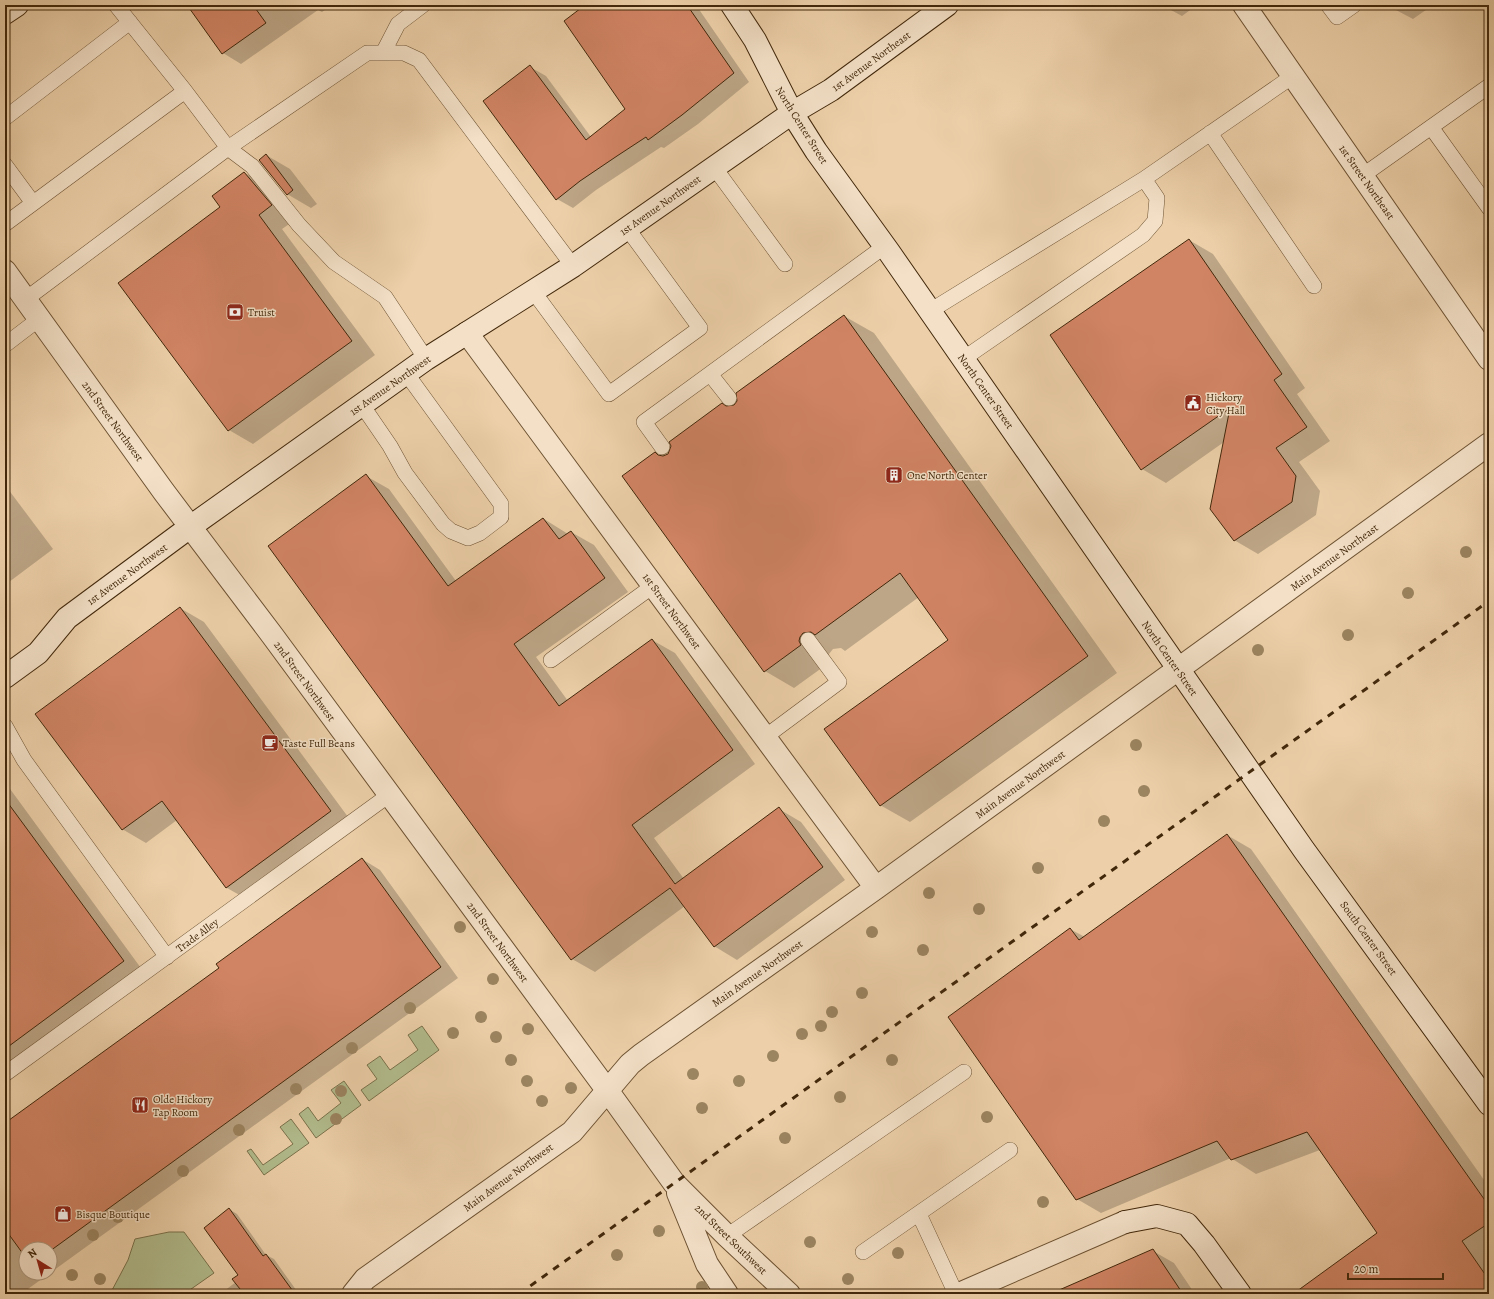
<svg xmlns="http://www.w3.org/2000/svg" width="1494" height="1299" font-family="Alegreya,serif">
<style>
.green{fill:#b2bc8d;stroke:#7a724c}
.shadow{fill:#0003;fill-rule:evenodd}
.building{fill:#d18464;stroke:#42280b}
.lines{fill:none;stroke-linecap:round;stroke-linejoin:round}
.lane-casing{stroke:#6d5232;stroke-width:16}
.street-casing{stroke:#6d5232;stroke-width:24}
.secondary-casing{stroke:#42280b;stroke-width:24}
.lane{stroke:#f3e0c7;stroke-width:15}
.street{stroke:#f3e0c7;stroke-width:22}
.secondary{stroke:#f3e0c7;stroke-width:22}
.rail{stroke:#42280b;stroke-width:3;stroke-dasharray:7 7;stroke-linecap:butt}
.tree{fill:#9b8460}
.labels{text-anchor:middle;stroke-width:3;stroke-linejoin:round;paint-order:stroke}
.street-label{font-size:11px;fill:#42280b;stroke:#f3e0c7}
.poi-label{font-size:11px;fill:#42280b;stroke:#f3e0c7;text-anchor:start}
</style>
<rect width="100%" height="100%" fill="#edd0a9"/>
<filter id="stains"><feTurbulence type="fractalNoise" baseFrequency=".005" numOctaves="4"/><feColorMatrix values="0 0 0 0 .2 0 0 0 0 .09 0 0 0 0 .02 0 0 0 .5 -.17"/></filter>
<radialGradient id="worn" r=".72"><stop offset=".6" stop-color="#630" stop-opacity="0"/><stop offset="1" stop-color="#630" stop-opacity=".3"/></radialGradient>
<!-- green -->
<path class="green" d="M422 1026 439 1050 369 1101 361 1090 377 1079 367 1065 380 1056 390 1070 418 1050 408 1035Z
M344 1081 361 1105 316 1138 299 1114 308 1107 318 1121 341 1103 331 1090Z
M291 1119 309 1143 264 1175 247 1151 251 1149 263 1165 293 1144 280 1127Z
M169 1232H184L214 1273 184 1294H110L128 1260 135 1239Z"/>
<!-- shadow -->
<path class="shadow" d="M189 5H332L322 12 318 10 241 64 223 53Z
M587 5H696L749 82 698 124 664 148 661 147 596 190 573 208 557 199 530 67 546 76 591 137 626 109Z
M1167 5H1197L1182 16 1169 9Z
M1392 5H1433L1413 19 1394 9Z
M266 155 290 169 317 204 311 208 287 194Z
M245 173 268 187 295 220 282 229 375 355 253 444 229 430Z
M1189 240 1213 254 1305 388 1297 394 1330 441 1299 462 1320 491 1316 515 1258 554 1234 540 1224 442 1166 483 1142 469Z
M844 316 874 333 1117 673 910 822 880 805 949 640 919 597 845 651 841 648 833 649 829 654 830 662 794 688 765 671 660 456 668 455 727 407 735 406Z
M366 476 389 489 456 581 544 519 568 534 571 532 594 545 628 592 536 657 568 701 652 640 675 653 755 764 654 838 684 879 779 809 801 822 845 880 737 960 714 946 685 906 595 972 572 959Z
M5 485 53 549 5 585Z
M180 608 204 622 354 825 250 901 227 888 177 820 146 843 122 829Z
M5 782 146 975 5 1079Z
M1227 835 1251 849 1489 1187V1253L1486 1255 1489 1260V1294H1295L1378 1233 1320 1150 1256 1174 1231 1158 1101 1213 1077 1199 1070 929 1085 937Z
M362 859 380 870 458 978 21 1294H5V1125L220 968ZM26 1249H50V1273H26Z
M229 1209 237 1214 266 1255 274 1259 299 1294H220L236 1282 239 1275Z
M1153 1251 1174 1263 1195 1294H1052Z"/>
<!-- building -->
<path class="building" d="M187 5H253L266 23 222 54Z
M585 5H687L734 73 682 115 648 140 646 137 617 156 580 181 556 200 483 101 530 65 586 140 625 109 564 21Z
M266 154 293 190 287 195 259 160Z
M244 172 272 205 259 215 352 341 228 431 118 283 220 207 212 196Z
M1189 239 1282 374 1274 380 1307 427 1276 448 1296 476 1292 502 1234 541 1210 509 1230 408 1141 470 1050 335Z
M844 315 1088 656 880 806 824 729 948 640 900 573 815 635 811 632 803 633 800 637 799 641 801 645 764 672 622 476 655 452 658 455 663 456 668 454 671 446 669 442 722 403 726 406 734 405 737 401 736 393Z
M366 474 448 586 543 518 559 539 571 531 605 578 514 644 559 706 652 639 733 750 632 825 675 884 779 807 823 867 714 947 670 888 571 960 268 546Z
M180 607 331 811 226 888 162 801 122 830 35 714Z
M5 799 124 961 5 1049Z
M1227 834 1489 1206V1223L1462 1241 1489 1280V1294H1293L1377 1233 1307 1132 1231 1160 1217 1141 1076 1200 948 1017 1070 928 1079 940Z
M362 858 441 967 50 1251V1249H26V1258L5 1229V1123L219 968 216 964Z
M229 1208 263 1256 266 1254 295 1294H244L232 1279 238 1275 204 1228Z
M1153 1249 1183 1294H1050Z"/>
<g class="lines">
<defs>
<path id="lane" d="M116 5 185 91 228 148 252 166 299 225 334 262 385 297 426 359
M1328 5 1337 17 1354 5
M383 53 398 24 423 5
M5 118 130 22
M1431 127 1489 208
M1210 133 1314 286
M5 165 33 203
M714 167 785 264
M1362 176 1489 86
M5 224 185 91
M533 291 609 394 700 328 627 228
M26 299 228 148 367 53H404L419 60 573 266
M930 311 1144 179
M5 345 39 319
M963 359 1143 235 1155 221 1157 198 1144 179 1293 76
M710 374 729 398
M362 405 390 446 405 473 443 524 451 531 468 538 480 533 501 517V504L406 373
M662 447 644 422 885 246
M551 660 653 586
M5 726 24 760 167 957
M765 737 839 682 808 640
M5 1074 389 795
M919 1214 956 1294
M727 1236 964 1072
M863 1252 1010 1150"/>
<path id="street" d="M1244 5 1489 359
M5 271 164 492 272 635 607 1090 674 1183 727 1236 789 1294
M467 333 876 888
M678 1193 707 1264 727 1294
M353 1294 365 1279 572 1132 630 1064 641 1055 876 888 1489 444
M959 1294 1125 1222"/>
<path id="secondary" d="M732 5 755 40 792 113 816 151 889 252 1304 850 1489 1104
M5 13 17 5
M5 677 38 653 67 618 190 527 426 359 573 266 792 113 831 90 947 5
M1125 1222 1157 1216 1187 1224 1204 1244 1240 1294"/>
</defs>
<!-- lane casing -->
<use href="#lane" class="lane-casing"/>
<!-- street casing -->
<use href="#street" class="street-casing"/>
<!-- secondary casing -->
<use href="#secondary" class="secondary-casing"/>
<!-- lane -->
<use href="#lane" class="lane"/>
<!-- street -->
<use href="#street" class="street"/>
<!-- secondary -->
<use href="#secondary" class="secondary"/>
<!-- rail -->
<path class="rail" d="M519 1294 1489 601"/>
</g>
<!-- trees -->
<g class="tree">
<circle cx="1466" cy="552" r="6"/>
<circle cx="1408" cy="593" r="6"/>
<circle cx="1348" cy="635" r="6"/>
<circle cx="1258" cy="650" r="6"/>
<circle cx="1136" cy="745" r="6"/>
<circle cx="1144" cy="791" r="6"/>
<circle cx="1104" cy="821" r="6"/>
<circle cx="1038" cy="868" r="6"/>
<circle cx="929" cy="893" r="6"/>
<circle cx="979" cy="909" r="6"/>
<circle cx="460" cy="927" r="6"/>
<circle cx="872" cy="932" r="6"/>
<circle cx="923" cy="950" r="6"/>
<circle cx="493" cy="979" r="6"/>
<circle cx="862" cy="993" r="6"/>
<circle cx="410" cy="1008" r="6"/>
<circle cx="832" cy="1012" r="6"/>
<circle cx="481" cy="1017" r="6"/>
<circle cx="821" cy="1026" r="6"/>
<circle cx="528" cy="1029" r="6"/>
<circle cx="453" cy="1033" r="6"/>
<circle cx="802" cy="1034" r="6"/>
<circle cx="496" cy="1037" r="6"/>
<circle cx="352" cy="1048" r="6"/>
<circle cx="773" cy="1056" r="6"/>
<circle cx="511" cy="1060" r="6"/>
<circle cx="892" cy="1060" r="6"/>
<circle cx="693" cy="1074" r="6"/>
<circle cx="527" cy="1081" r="6"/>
<circle cx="739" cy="1081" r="6"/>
<circle cx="571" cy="1088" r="6"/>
<circle cx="296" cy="1089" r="6"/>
<circle cx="341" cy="1091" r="6"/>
<circle cx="840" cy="1097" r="6"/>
<circle cx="542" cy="1101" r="6"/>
<circle cx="702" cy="1108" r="6"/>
<circle cx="987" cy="1117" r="6"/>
<circle cx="336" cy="1119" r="6"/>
<circle cx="239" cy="1130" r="6"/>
<circle cx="785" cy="1138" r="6"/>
<circle cx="183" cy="1171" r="6"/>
<circle cx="1043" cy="1202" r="6"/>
<circle cx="118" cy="1217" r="6"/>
<circle cx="659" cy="1231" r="6"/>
<circle cx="93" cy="1235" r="6"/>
<circle cx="810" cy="1242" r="6"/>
<circle cx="898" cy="1253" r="6"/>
<circle cx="617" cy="1255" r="6"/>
<circle cx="72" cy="1275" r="6"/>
<circle cx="100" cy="1279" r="6"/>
<circle cx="848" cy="1279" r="6"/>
<circle cx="702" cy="1287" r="6"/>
</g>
<!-- icons -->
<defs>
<symbol id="bank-square" viewBox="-11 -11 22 22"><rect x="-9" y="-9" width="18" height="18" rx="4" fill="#8f2418" stroke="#f3e0c7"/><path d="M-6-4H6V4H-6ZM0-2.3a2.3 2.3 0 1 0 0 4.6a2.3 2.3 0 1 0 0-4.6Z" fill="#fff"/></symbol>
<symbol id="civic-square" viewBox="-11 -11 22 22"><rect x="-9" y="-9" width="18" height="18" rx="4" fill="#8f2418" stroke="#f3e0c7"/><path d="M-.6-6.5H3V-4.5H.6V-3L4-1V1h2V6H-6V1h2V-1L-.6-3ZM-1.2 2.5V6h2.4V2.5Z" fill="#fff"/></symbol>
<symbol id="building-square" viewBox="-11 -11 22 22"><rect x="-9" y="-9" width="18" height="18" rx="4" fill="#8f2418" stroke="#f3e0c7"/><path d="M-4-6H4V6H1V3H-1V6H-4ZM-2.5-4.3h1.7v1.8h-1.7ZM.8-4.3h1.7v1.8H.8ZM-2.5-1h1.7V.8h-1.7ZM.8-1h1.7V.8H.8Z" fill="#fff"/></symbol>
<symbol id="cafe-square" viewBox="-11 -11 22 22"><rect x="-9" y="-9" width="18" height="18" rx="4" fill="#8f2418" stroke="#f3e0c7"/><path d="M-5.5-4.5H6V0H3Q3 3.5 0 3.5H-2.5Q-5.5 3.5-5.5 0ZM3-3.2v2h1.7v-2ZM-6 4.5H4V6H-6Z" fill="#fff"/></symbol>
<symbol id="restaurant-square" viewBox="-11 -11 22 22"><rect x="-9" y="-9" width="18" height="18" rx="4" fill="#8f2418" stroke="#f3e0c7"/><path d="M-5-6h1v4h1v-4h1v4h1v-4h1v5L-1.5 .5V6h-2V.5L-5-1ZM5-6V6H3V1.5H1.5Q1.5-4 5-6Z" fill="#fff"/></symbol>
<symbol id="shop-square" viewBox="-11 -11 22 22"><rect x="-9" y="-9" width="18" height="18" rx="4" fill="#8f2418" stroke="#f3e0c7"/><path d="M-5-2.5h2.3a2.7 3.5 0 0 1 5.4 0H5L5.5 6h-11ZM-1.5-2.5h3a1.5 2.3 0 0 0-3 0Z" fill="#fff"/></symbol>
</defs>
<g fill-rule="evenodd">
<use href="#bank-square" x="225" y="302" width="20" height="20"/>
<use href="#civic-square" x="1183" y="393" width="20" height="20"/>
<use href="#building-square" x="884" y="465" width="20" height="20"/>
<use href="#cafe-square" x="260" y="733" width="20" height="20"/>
<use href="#restaurant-square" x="130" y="1095" width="20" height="20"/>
<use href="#shop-square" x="53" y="1204" width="20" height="20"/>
</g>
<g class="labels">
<!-- street labels -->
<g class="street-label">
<text transform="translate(871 61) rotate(-36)" y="4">1st Avenue Northeast</text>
<text transform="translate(802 125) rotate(58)" y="4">North Center Street</text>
<text transform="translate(1367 182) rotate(55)" y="4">1st Street Northeast</text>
<text transform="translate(660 205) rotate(-35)" y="4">1st Avenue Northwest</text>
<text transform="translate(390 385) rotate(-35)" y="4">1st Avenue Northwest</text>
<text transform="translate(986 391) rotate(55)" y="4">North Center Street</text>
<text transform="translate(113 421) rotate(54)" y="4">2nd Street Northwest</text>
<text transform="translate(1334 557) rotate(-36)" y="4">Main Avenue Northeast</text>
<text transform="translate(127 574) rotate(-36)" y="4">1st Avenue Northwest</text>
<text transform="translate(672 611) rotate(54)" y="4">1st Street Northwest</text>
<text transform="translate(1170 658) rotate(55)" y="4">North Center Street</text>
<text transform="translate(305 681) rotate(54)" y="4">2nd Street Northwest</text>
<text transform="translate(1020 784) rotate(-36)" y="4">Main Avenue Northwest</text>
<text transform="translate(197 935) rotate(-36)" y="4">Trade Alley</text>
<text transform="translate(1369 938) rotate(54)" y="4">South Center Street</text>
<text transform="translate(498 942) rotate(54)" y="4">2nd Street Northwest</text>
<text transform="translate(757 973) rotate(-35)" y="4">Main Avenue Northwest</text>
<text transform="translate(508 1177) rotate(-36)" y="4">Main Avenue Northwest</text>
<text transform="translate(731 1239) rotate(44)" y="4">2nd Street Southwest</text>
</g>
<!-- poi labels -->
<g class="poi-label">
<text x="248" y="316">Truist</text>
<text x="1206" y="401">Hickory<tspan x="1206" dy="13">City Hall</tspan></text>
<text x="907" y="479">One North Center</text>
<text x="283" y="747">Taste Full Beans</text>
<text x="153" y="1103">Olde Hickory<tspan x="153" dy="13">Tap Room</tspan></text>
<text x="76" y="1218">Bisque Boutique</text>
</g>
</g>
<!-- margin -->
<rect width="1494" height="1299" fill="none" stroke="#edd0a9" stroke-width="20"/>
<rect x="6" y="6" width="1482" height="1287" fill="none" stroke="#42280b" stroke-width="2"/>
<rect x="10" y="10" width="1474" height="1279" fill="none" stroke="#42280b"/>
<!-- north arrow -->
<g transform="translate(38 1261) rotate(323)"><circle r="19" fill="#f3e0c7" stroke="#ac967c"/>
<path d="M0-3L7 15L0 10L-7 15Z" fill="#8f2418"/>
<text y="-6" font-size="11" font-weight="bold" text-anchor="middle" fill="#42280b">N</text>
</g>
<!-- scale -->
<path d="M1348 1273v6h95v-6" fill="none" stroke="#42280b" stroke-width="2"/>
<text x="1354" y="1273" font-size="12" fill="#42280b" stroke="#f3e0c7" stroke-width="3" paint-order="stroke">20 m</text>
<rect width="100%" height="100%" filter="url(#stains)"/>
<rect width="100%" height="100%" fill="url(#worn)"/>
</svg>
